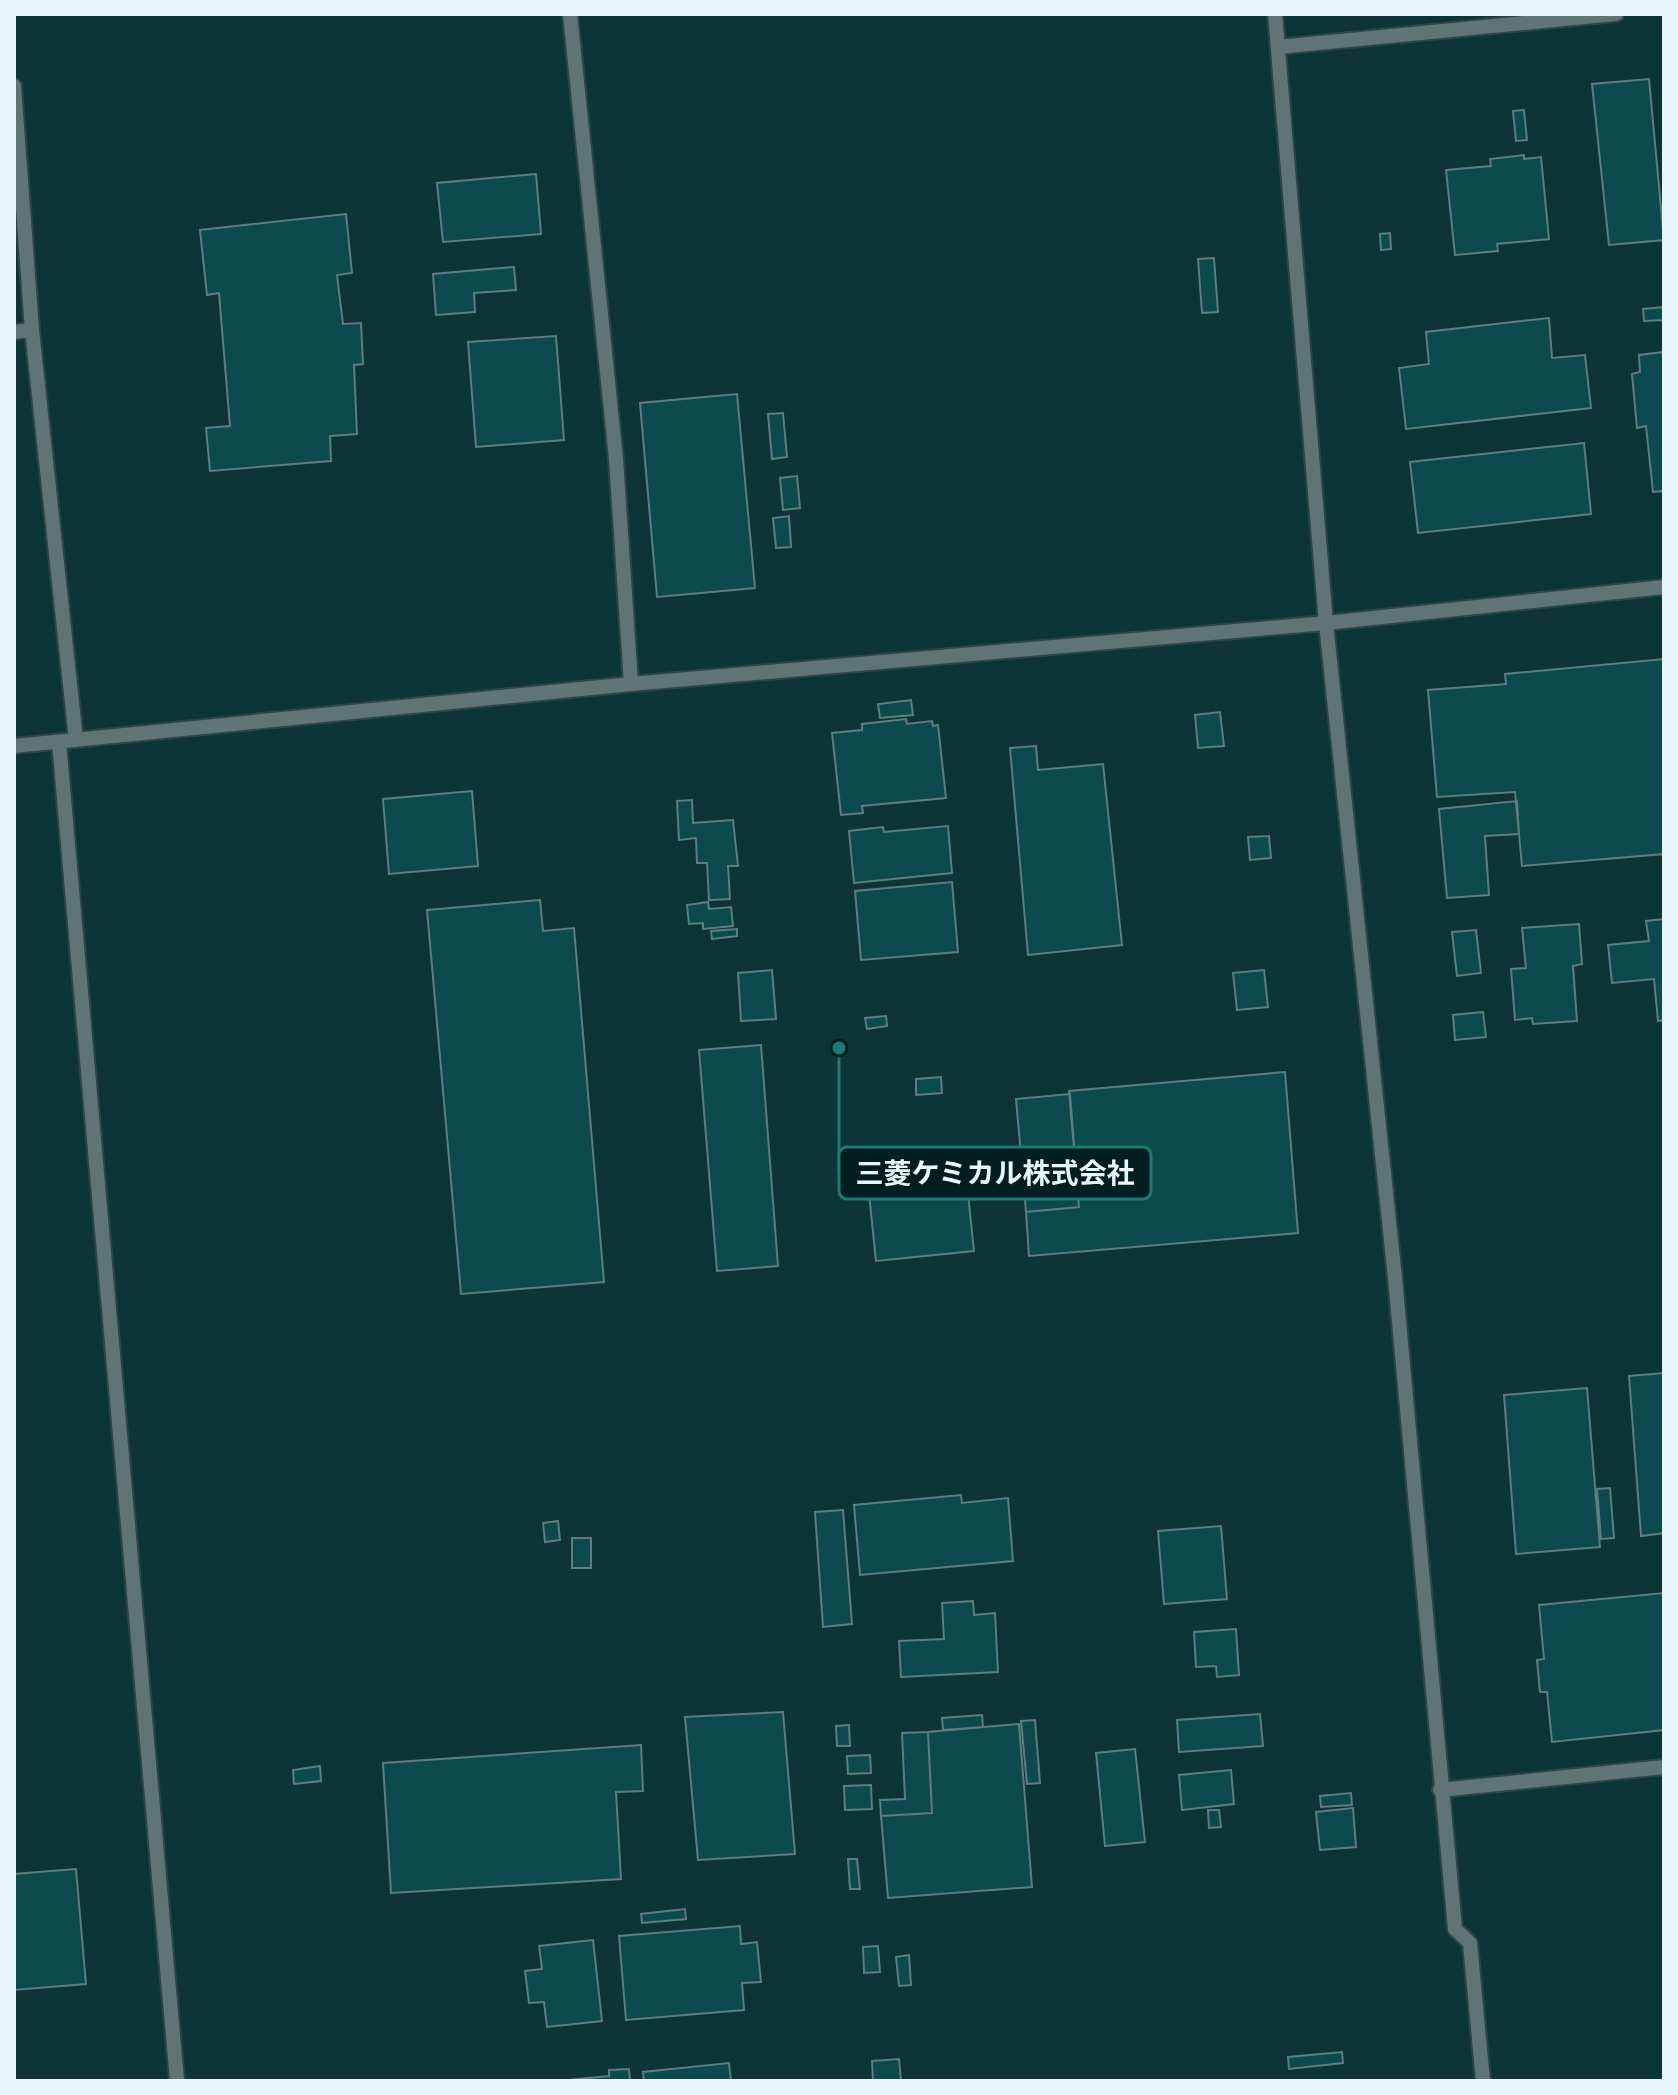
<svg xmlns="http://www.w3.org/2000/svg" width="1678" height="2095" font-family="'DM Sans','Noto Sans JP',sans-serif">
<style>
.built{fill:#0d3537}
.building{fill:#0c4a4e;stroke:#5f7c7e;stroke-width:2}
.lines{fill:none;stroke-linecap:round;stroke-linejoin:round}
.service-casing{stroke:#2c4547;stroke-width:18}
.service{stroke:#5e7476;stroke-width:14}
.leader{fill:none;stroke:#1a7c75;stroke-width:3}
.callout-dot{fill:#1a7c75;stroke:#031e20;stroke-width:3}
.callout{fill:#031e20;stroke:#1a7c75;stroke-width:3}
.callout-label{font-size:28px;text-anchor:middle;font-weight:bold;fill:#e7f7f8}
</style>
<rect width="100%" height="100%" fill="#0d282a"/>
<!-- built -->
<path class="built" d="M14 14H1664V2081H14Z"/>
<!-- building -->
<path class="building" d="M1649 79 1664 240 1609 245 1592 84Z
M1524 110 1527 140 1516 141 1513 111Z
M1524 155V159L1541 157 1549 239 1497 244 1498 251 1455 255 1446 170 1491 166 1490 159Z
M536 174 541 234 443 242 437 183Z
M346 214 352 273 337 275 343 324 361 323 363 364 354 365 357 434 330 436 331 461 210 471 206 428 230 426 219 293 207 295 200 230Z
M1390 233 1391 249 1381 250 1380 234Z
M1214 258 1218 312 1202 313 1198 259Z
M514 267 516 290 474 293 475 312 436 315 433 274Z
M1664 307V320L1644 321 1643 309Z
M1549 318 1552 358 1585 355 1591 408 1406 429 1399 368 1429 364 1426 332Z
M556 336 564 440 476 447 468 342Z
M1664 352V491L1653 492 1646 426 1637 428 1632 374 1640 372 1639 355Z
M737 394 755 588 657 597 640 403Z
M783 413 787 457 772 459 768 414Z
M1584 443 1591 514 1418 533 1410 462Z
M797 476 800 508 783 510 780 478Z
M789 516 791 547 776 548 773 518Z
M1664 659V854L1522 866 1515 792 1437 797 1428 690 1506 684 1505 674Z
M911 700 913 715 880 718 878 704Z
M1220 712 1224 746 1198 748 1195 715Z
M906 719 907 724 932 721 933 726 938 725 946 798 862 806 863 813 841 815 832 733 862 730V724Z
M1036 746 1038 770 1103 764 1122 945 1028 955 1010 748Z
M472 791 478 866 389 874 383 799Z
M692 800 693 823 733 820 738 866H728L730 899 709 900 707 863H697L696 838 679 840 677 801Z
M1517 801 1519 834 1485 836 1489 895 1447 898 1439 809Z
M948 826 952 873 854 883 849 831 883 827 884 832Z
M1269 836 1271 858 1250 860 1248 837Z
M952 882 958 952 861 960 855 891Z
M540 900 543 931 574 928 604 1282 461 1294 427 910Z
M708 902 709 909 731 907 733 926 703 929V923L689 924 687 905Z
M1664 919V1020L1658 1021 1654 979 1612 983 1608 945 1649 941 1646 921Z
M1579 924 1582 964 1573 966 1577 1021 1533 1024 1532 1018 1515 1020 1511 969 1526 968 1522 928Z
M737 929V936L712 939 711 931Z
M1476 930 1481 973 1457 976 1452 932Z
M772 970 776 1019 741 1021 738 973Z
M1264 970 1268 1007 1237 1010 1233 973Z
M1483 1012 1486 1037 1455 1040 1453 1015Z
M886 1016 887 1026 867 1029 865 1018Z
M761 1045 778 1266 717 1271 699 1050Z
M1285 1072 1298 1233 1029 1256 1026 1212 1079 1207 1069 1091Z
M941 1077 942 1093 916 1095V1079Z
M1070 1094 1079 1207 1026 1212 1016 1099Z
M966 1175 974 1251 876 1261 868 1184Z
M1664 1373V1533L1641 1536 1629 1376Z
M1587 1388 1600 1547 1516 1554 1504 1395Z
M1610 1488 1614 1538 1601 1539 1597 1489Z
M961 1495 962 1503 1008 1498 1013 1561 860 1575 854 1505Z
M843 1510 852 1624 823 1627 815 1512Z
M558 1521 560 1540 545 1542 543 1523Z
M1221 1526 1227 1599 1164 1604 1158 1531Z
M572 1538H591V1568H572Z
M1664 1593V1730L1552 1742 1547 1692H1540L1537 1660 1544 1659 1539 1605Z
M973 1601 974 1615 995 1613 998 1672 901 1677 899 1641 944 1639 942 1603Z
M1236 1629 1239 1675 1217 1677 1216 1666 1196 1667 1194 1632Z
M783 1712 795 1854 698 1860 685 1717Z
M1260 1714 1263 1746 1179 1752 1177 1720Z
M982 1715 983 1727 943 1730 942 1718Z
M1035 1720 1040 1783 1027 1784 1021 1721Z
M1019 1724 1032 1887 888 1898 881 1816 932 1813 928 1732Z
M849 1725 850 1746H837L836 1726Z
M928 1732 932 1813 881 1816 880 1800 905 1799 902 1733Z
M641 1745 643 1791 616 1792 621 1879 391 1893 383 1763Z
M1135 1749 1145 1842 1105 1846 1096 1753Z
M870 1755 871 1773 848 1774 847 1756Z
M320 1766 321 1781 294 1784 293 1770Z
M1231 1770 1234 1804 1182 1810 1179 1775Z
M871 1785 872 1809 845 1810 844 1786Z
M1351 1793 1352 1805 1321 1807 1320 1796Z
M1353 1808 1356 1847 1320 1850 1316 1812Z
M1208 1810H1219L1221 1827 1209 1828Z
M848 1859H857L860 1889H850Z
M76 1869 86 1984 14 1990V1874Z
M685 1909 686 1919 642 1923 641 1914Z
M740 1926 741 1944 757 1942 761 1982 742 1983 744 2010 626 2020 619 1936Z
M593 1940 602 2021 547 2027 544 2002 529 2003 525 1971 542 1969 539 1946Z
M878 1946 880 1972 864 1973 863 1947Z
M909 1955 911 1985 899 1986 896 1957Z
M1342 2052 1343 2063 1289 2069 1288 2057Z
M899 2059 901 2081H873L872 2061Z
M729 2063 731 2081H644L643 2072Z
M629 2069 630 2081H558L609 2076V2070Z"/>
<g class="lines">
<defs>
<path id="service" d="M570 14 616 459 631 684
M1275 14 1326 623 1395 1278 1455 1929 1470 1943 1483 2081
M1278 47 1616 14
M14 86 32 330 76 740
M14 332 32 330
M59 742 177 2081
M14 746 631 684 1326 623 1664 587
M1440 1790 1664 1767"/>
</defs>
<!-- service casing -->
<use href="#service" class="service-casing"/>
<!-- service -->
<use href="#service" class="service"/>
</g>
<!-- callouts -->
<path class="leader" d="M839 1048L839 1173"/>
<circle class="callout-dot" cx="839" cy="1048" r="8"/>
<rect class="callout" x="839" y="1147" width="312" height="52" rx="8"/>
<g class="callout-label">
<text x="995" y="1183">三菱ケミカル株式会社</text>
</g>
<!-- border -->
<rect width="1678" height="2095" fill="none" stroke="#e7f7f8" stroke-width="32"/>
</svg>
